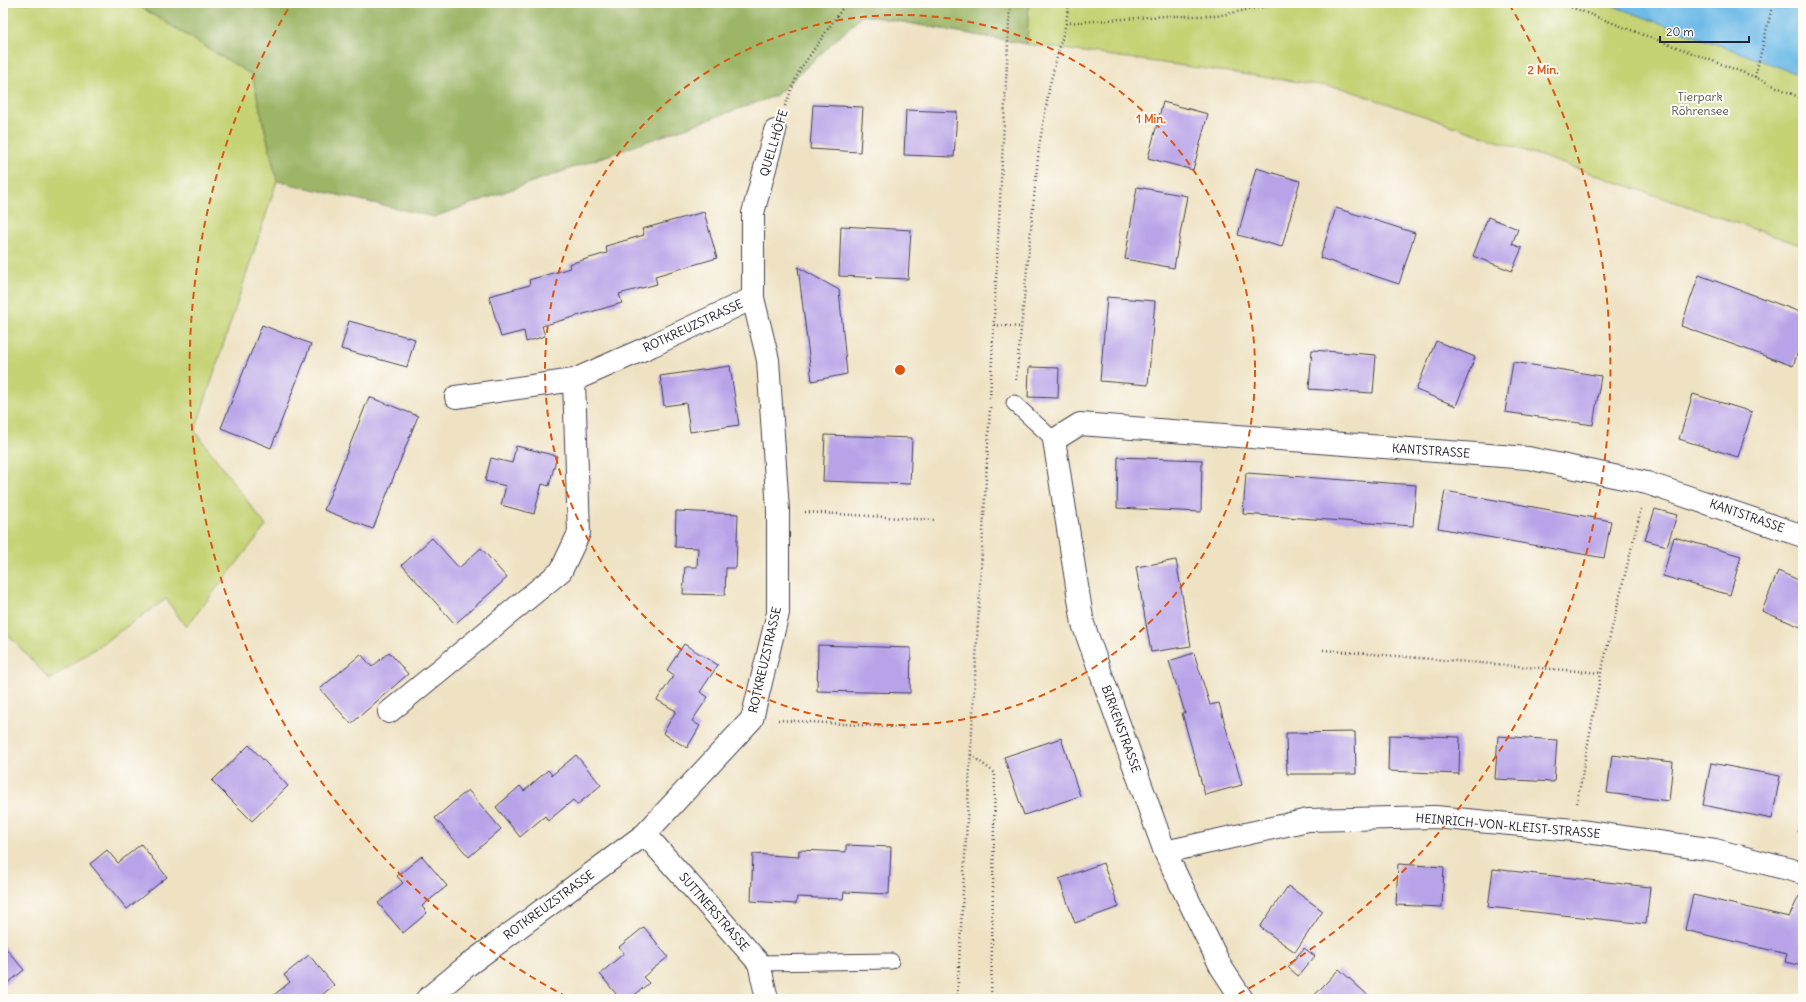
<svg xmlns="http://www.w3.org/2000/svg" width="1806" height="1002" font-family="Delius,sans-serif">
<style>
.green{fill:#c5d375;stroke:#747a58}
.forest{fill:#9cb566;stroke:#5f6c50}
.water{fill:#6ebbe8;stroke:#486e92}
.building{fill:#b8a3e8}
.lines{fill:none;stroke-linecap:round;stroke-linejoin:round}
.service-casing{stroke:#413f4f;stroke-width:17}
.minor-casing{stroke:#413f4f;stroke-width:24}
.path{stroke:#413f4f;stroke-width:2.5;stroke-dasharray:1 3;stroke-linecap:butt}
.service{stroke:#fff;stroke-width:15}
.minor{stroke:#fff;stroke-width:22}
.ring{fill:none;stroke:#de560e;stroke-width:2;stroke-dasharray:7 5}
.labels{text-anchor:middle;stroke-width:4;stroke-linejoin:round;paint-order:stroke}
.park-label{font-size:12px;fill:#53574c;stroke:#fdfcf7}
.street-label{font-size:12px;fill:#22223b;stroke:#fdfcf7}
.centre{fill:#de560e;stroke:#fdfcf7;stroke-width:2}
.ring-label{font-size:12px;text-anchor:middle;font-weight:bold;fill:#de560e;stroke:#fdfcf7;stroke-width:4;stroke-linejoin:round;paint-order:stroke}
</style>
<rect width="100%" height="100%" fill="#fdfcf7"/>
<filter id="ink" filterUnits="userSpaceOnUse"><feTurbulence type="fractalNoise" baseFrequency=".025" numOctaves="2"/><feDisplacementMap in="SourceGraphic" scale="8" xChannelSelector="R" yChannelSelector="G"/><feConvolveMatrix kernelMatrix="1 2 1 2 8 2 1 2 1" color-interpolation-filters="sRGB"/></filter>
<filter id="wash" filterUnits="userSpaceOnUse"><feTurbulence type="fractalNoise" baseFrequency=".012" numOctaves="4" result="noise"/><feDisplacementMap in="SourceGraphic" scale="16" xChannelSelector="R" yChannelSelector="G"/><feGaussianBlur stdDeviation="0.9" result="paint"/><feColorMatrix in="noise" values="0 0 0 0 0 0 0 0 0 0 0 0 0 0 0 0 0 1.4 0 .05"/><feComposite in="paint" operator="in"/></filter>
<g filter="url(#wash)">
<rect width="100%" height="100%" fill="#efe2c3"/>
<!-- green -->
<path class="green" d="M3 3H134L252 75 277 181 195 431 266 526 186 627 166 599 50 680 3 629Z
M300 3H1803V246L1342 88 1027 44 863 15 775 96Z"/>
<!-- forest -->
<path class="forest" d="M134 3H1029L1027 44 863 15 775 96 434 217 277 181 252 75Z"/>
<!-- water -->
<path class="water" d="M1605 3H1764L1772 9 1803 7V76Z"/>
<g id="blocks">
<!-- building -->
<path class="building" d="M1163 102 1208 114 1193 170 1148 158Z
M813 105 863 107 860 152 810 149Z
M906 110 957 112 954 157 904 155Z
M1256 168 1300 181 1282 247 1238 235Z
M1137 187 1187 196 1174 268 1125 259Z
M1336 208 1415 233 1399 284 1320 258Z
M704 212 717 258 655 276 657 284 619 294 622 303 542 326 545 336 526 342 524 331 501 337 489 296 530 285 529 280 570 268 569 264 607 253 606 246 644 235 642 229Z
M1488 217 1518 229 1512 244 1522 248 1512 271 1473 256Z
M841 226 911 230 908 279 839 276Z
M798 267 839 290 847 374 812 381Z
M1699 275 1803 313V337L1793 366 1681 326Z
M1107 297 1155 301 1148 385 1100 381Z
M349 321 415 339 407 367 341 349Z
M262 325 311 344 271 448 221 428Z
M1436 341 1475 357 1456 406 1416 390Z
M1312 350 1376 355 1373 393 1309 389Z
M1513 362 1601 376 1593 425 1505 412Z
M730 366 739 425 690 432 686 403 664 406 660 376Z
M1029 367 1059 368 1058 398 1028 397Z
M1693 394 1752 412 1738 457 1679 439Z
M369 397 418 416 373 529 324 510Z
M825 435 912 438 910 484 823 481Z
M516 446 557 456 549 486 542 484 534 514 501 505 506 486 485 481 491 458 512 463Z
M1118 457 1202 460 1201 512 1117 508Z
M1246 473 1416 485 1413 526 1243 514Z
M1445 491 1611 521 1604 558 1438 528Z
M1655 509 1677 515 1667 546 1645 540Z
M676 511 738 514 736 568H726L725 595 683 594 685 567H697L698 548 675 547Z
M1674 537 1741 556 1730 595 1663 576Z
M432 538 459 568 481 548 507 578 455 624 402 565Z
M1176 560 1191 646 1151 652 1136 567Z
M1778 571 1803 582V628L1762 611Z
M684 644 718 665 700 692 708 697 692 721 700 726 687 748 663 733 676 711 657 700 674 675 667 670Z
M818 645 911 648 910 693 817 691Z
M389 652 408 674 351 724 320 689 361 654 372 667Z
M1194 653 1210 705 1219 703 1242 785 1205 795 1182 713H1185L1169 661Z
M1355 732 1356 774H1287L1286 733Z
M1389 735 1460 737 1459 774 1388 771Z
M1498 736 1557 740 1554 782 1495 779Z
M1061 738 1080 796 1024 815 1004 757Z
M249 745 288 786 252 821 212 781Z
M576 755 601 785 577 805 573 800 548 821 545 816 520 837 496 807 520 786 524 791 548 770 552 775Z
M1612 755 1673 762 1669 801 1607 793Z
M1711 763 1780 776 1772 819 1703 805Z
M468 790 501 829 469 857 435 818Z
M1803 816V833L1798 832Z
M141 844 167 877 127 909 90 864 107 850 118 863Z
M846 845 891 847 889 894 844 892 843 899 797 897 796 904 751 901 753 854 799 857V850L846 852Z
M422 856 447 886 422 906 427 913 403 933 378 903 403 883 397 876Z
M1103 863 1119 907 1075 923 1059 879Z
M1398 864 1444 867 1442 907 1396 905Z
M1493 869 1650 887 1646 924 1488 907Z
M1288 886 1323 911 1295 952 1260 927Z
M1693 895 1789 917 1799 896 1803 897V966L1785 962 1787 954 1685 930Z
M644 927 668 957 643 977 649 983 630 999H620L600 974 624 953 619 947Z
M3 945 24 970 3 987Z
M1304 948 1315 956 1298 976 1288 967Z
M309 955 334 985 317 999H269L290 982 284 975Z
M1339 969 1372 999H1311Z"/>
</g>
</g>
<g filter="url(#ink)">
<use href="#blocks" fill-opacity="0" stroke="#413f4f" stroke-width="1"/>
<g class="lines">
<defs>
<path id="service" d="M1014 403 1054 440
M759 963 891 961"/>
<path id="minor" d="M456 397 574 380 651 346 753 298
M389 712 561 571 579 533 574 380
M645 834 759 963 767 999
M1165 852 1308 820 1435 817 1573 830 1715 850 1803 873
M427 999 468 965 645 834 752 719 778 613V510L768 360 753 298V213L775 131
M1242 999 1221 967 1165 852 1083 624 1054 440 1080 424 1528 458 1647 483 1803 536"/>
</defs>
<!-- service casing -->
<use href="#service" class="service-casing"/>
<!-- minor casing -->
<use href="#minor" class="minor-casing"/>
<!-- path -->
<path class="path" d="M1560 3 1755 77 1803 99
M1066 23 1165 16H1216L1282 3
M1755 77 1773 3
M785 106 799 71 846 3
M994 325 1020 327
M1016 380 1039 147 1050 84 1066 23 1069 3
M990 398 1010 3
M805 512 935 520
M1323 650 1601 673
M778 720 906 728
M971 755 995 773 991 999
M1577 803 1601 673 1641 509
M957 999 990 407"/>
<!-- service -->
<use href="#service" class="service"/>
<!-- minor -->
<use href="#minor" class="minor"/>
</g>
</g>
<!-- distance rings -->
<g class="ring">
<circle cx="900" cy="370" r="355"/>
<path d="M567 997A710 710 0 0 1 291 4M1509 4A710 710 0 0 1 1233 997"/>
</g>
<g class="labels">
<!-- park labels -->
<g class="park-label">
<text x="1700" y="101">Tierpark<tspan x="1700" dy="14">Röhrensee</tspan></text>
</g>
<!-- street labels -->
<g class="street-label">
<text transform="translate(774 143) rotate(-73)" y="4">QUELLHÖFE</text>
<text transform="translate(693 326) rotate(-25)" y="4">ROTKREUZSTRASSE</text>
<text transform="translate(1431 451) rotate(4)" y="4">KANTSTRASSE</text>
<text transform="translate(1747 516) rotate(19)" y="4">KANTSTRASSE</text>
<text transform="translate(765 660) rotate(-77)" y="4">ROTKREUZSTRASSE</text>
<text transform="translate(1121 729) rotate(70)" y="4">BIRKENSTRASSE</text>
<text transform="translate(1508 826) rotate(5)" y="4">HEINRICH-VON-KLEIST-STRASSE</text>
<text transform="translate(549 905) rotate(-36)" y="4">ROTKREUZSTRASSE</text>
<text transform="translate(714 912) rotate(49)" y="4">SUTTNERSTRASSE</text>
</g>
</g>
<circle cx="900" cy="370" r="6" class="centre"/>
<g class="ring-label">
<text x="1543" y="74">2 Min.</text>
<text x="1151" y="123">1 Min.</text>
</g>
<!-- margin -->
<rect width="1806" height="1002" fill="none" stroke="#fdfcf7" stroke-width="16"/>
<!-- scale -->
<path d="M1660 36v6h89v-6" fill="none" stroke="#22223b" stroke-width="2"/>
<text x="1666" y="36" font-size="12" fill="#22223b" stroke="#fdfcf7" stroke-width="3" paint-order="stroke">20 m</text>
</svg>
